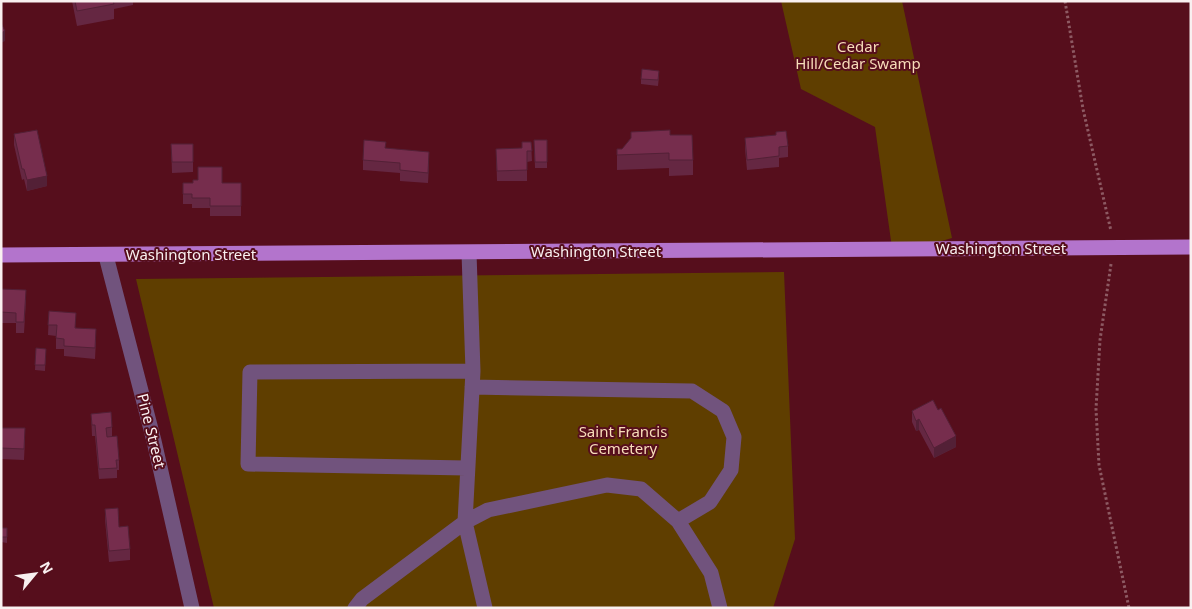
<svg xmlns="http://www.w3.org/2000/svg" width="1192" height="609" font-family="'Noto Sans',sans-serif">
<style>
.green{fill:#5f3e00}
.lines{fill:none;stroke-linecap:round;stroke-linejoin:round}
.path{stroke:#8d5a63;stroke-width:3;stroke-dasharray:2.5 2.5;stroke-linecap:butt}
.minor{stroke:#71537d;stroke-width:15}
.major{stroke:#b374cc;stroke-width:15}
.wall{fill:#652742}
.shaded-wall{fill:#532036}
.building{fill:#762d4d;stroke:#532036}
.labels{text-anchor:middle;stroke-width:4;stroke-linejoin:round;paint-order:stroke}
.park-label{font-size:15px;fill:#f7ddb9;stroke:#560e1c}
.street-label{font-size:15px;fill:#f9f0f0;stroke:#560e1c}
</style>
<rect width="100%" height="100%" fill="#560e1c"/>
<!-- green -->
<path class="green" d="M781 1H902L952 238 893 255 875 127 801 89Z
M784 272 795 539 773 608H214L136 279Z"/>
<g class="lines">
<!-- path -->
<path class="path" d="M1065 1 1083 109 1111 231
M1111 264 1100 340 1096 409 1099 465 1129 608"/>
<!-- minor -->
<path class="minor" d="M469 253 473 371 465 522 485 608
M106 256 154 441 192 608
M472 387 692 391 723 411 734 437 731 470 710 502 678 521
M466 468 248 464 250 372 473 371
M355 608 362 599 465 522 488 510 607 485 641 489 678 521 711 573 720 608"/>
<!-- major -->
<path class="major" d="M1 255 1191 247"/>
</g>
<!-- wall -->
<path class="wall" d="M72 1H133V5L114 9V19L77 26Z
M659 76 658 86 641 84V79Z
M14 134 47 186 27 191 24 179 22 180 14 145Z
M670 135 693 160V175L669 176V168L617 170V149H622Z
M745 138 788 146V157L779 158V167L747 170 745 149Z
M534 140H547V168H535Z
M531 142 532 161 527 162V181H497L496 149 522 148Z
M171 144H193V172L172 173Z
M386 148 429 162 428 183 400 181V173L363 170V160Z
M183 183H241V216H210V208H192V204H183Z
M1 289 26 300 24 333H16V323H1Z
M49 311 96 340 95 359 64 356V349H56V336L48 335Z
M36 348 46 349 45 371 35 370Z
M912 411 956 447 934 458 919 430 916 431 912 422Z
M91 414 112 427V437L119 460V470H117V478L99 479 95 436H92Z
M1 428 25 439 24 460 1 459Z
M105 509 119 527 130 549V560L109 562 105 520Z
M1 528H7V543L1 542Z"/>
<!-- shaded-wall -->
<path class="shaded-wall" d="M5 31V41L1 43V33Z
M429 152V162L428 183V173Z
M47 176V186L27 191V180Z
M919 419V430L916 431V421Z
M956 436V447L934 458V448Z"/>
<!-- building -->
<path class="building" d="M75 1H113L114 4 77 11Z
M1 23 5 31 1 33Z
M642 69 659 71 658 80 641 79Z
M37 130 47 176 27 180 24 169H22L14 134Z
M670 130V135H692L693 160H669V153L617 155V149H622L631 138V132Z
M786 131 788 146 779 147V156L747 160 745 138 776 135V132Z
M364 140 386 142 385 148 429 152 428 173 400 170V163L363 160Z
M534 140H547V162H535Z
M522 142H531L532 151H527V170L497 171 496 149 522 148Z
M171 144H193V162H172Z
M198 167H222V183H241V206H210V198H192V194H183V183H193V180H198Z
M1 289 26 290 24 322H16V313L1 312Z
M49 311 76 313 75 328 96 329 95 348 64 346V339L56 338 57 325H48Z
M36 348 46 349 45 365H35Z
M933 400 938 410 941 408 956 436 934 448 919 419 916 421 912 411Z
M111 412 112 427 106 428 107 437 117 436 119 460H116L117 468 99 469 95 425H92L91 414Z
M1 428H25L24 449 1 448Z
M118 508 119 527 128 526 130 549 109 551 105 509Z
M1 528H7V537H1Z"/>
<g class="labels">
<!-- park labels -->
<g class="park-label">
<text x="858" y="52">Cedar<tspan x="858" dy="17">Hill/Cedar Swamp</tspan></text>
<text x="623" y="437">Saint Francis<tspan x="623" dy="17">Cemetery</tspan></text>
</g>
<!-- street labels -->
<g class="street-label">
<text x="1001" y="254">Washington Street</text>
<text x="596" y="257">Washington Street</text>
<text x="191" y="260">Washington Street</text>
<text transform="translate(151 431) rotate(76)" y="5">Pine Street</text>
</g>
</g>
<!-- border -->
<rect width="1192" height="609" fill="none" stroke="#f9f0f0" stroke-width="5"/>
<!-- north arrow -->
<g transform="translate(35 574) rotate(61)" stroke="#560e1c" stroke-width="4" paint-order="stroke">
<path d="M0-4L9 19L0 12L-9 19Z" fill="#f9f0f0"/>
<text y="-8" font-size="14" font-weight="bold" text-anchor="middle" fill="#f9f0f0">N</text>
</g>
</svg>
